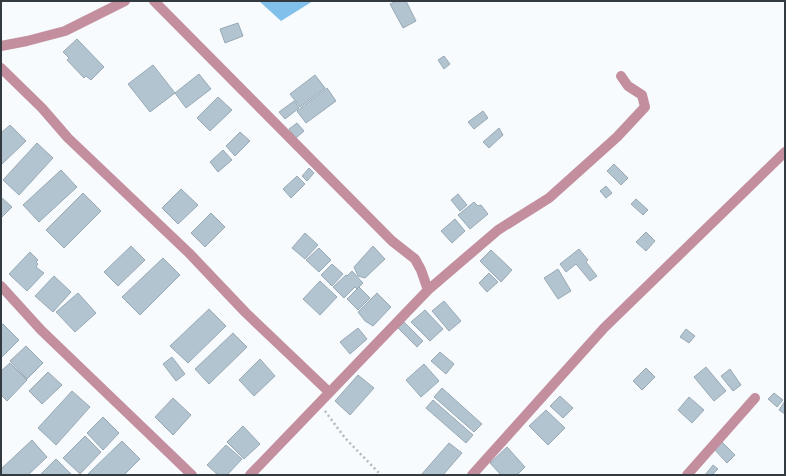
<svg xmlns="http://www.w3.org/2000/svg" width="786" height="476" font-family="'IBM Plex Sans',sans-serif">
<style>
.forest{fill:#82c0ec}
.building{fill:#b3c4d1;stroke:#98a9b5}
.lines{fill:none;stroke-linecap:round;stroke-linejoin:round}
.path{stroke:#b3b8bc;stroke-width:2.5;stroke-dasharray:2 3;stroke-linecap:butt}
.minor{stroke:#c38e9d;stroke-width:10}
</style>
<rect width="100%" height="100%" fill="#f7fbfe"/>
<!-- forest -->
<path class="forest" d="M259 1H313L281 21Z"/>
<!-- building -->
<path class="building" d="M397 1H406L416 21 403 28 390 4Z
M238 23 243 36 225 43 220 29Z
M77 39 104 67 91 80 86 76 84 78 67 60 69 58 63 52Z
M444 56 450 64 444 69 438 60Z
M153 65 175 93 150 112 128 84Z
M199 74 211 89 186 108 175 93Z
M315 75 325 88 300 107 290 94Z
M327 88 336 101 306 123 297 111Z
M218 97 232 110 210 131 197 118Z
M294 101 299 108 285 119 279 112Z
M483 111 488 118 474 129 468 122Z
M297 123 304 131 296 138 289 129Z
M10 125 26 141 1 165V133Z
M499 128 503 135 489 148 483 142Z
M240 132 250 141 235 156 226 146Z
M37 143 53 158 19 195 3 180Z
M223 150 232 160 218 172 210 162Z
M614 164 628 178 621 185 607 171Z
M309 168 314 173 307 181 302 176Z
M61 170 77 187 39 222 23 205Z
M297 176 305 184 291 198 283 189Z
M606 186 612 193 606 198 600 191Z
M181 189 198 205 178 224 162 208Z
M83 193 101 211 64 248 46 230Z
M458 194 467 205 460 211 451 200Z
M1 197 12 207 1 218Z
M636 199 648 210 643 215 631 204Z
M474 202 478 206 481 205 488 214 470 229 458 215Z
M211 213 225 227 205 247 191 233Z
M455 219 465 231 452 243 441 231Z
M646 232 655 241 646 251 636 242Z
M305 233 318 245 305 259 292 248Z
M131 246 145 260 118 286 104 272Z
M373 246 385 259 365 278 358 276 354 267Z
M319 248 331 260 319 272 306 260Z
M579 249 588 260 586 262 597 276 590 281 576 264 566 272 560 264Z
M491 250 512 270 501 282 480 261Z
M30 252 38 260 36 262 38 264 36 267 44 273 27 291 9 274Z
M163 258 180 275 140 315 122 297Z
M332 264 343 274 332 286 321 275Z
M558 269 571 291 558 299 544 278Z
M352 271 363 283 357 289 355 287 344 298 333 287 346 275 347 276Z
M489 273 498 282 487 292 479 283Z
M54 276 71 292 53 312 35 296Z
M320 281 337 297 320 315 303 299Z
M359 287 370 298 358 310 347 299Z
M78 293 96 313 75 332 56 312Z
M377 293 391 307 373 326 365 321 358 312Z
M444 301 461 321 449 331 432 311Z
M209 309 226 326 188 363 170 346Z
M425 310 443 329 430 341 411 322Z
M404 322 423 341 417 347 398 328Z
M3 324 19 340 1 358V325Z
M358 328 367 339 350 354 340 342Z
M686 329 695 336 689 343 680 337Z
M233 333 247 347 209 384 195 369Z
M26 346 43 363 27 379 10 361Z
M440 352 454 364 446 374 431 361Z
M172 357 185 374 176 381 163 364Z
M260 359 275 376 254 396 239 380Z
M10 363 27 380 7 401 1 395V371Z
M424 364 439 381 421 397 406 380Z
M706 367 726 391 714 401 694 377Z
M646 368 655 377 642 390 633 381Z
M730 369 741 385 733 391 721 376Z
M48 372 62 385 42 404 29 391Z
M358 375 374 388 350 415 335 401Z
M442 388 482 424 474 432 434 397Z
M72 391 90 407 56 445 38 428Z
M774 393 783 400 777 407 768 399Z
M560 396 573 408 563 418 550 406Z
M689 397 704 410 692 423 678 410Z
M173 398 191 415 173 435 155 417Z
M433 400 473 435 466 443 426 408Z
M785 401V414L779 410Z
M546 410 565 428 548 445 529 426Z
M103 417 119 433 103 450 87 433Z
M243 426 260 444 244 459 227 442Z
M85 436 101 452 80 474 63 458Z
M32 440 47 457 28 475H1V469Z
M122 441 140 459 124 475H87Z
M722 442 735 455 727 463 714 449Z
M449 443 462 453 443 475H421Z
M226 445 242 459 227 475H218L207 465Z
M507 447 525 467 517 475H501L490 463Z
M56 459 72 475H40Z
M713 465 718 469 712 475H705Z"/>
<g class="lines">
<!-- path -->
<path class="path" d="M325 411 345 438 381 475"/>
<!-- minor -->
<path class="minor" d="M154 1 392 241 415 259 421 270 428 290 250 475
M1 46 27 41 65 31 125 1
M1 68 42 108 68 138 189 253 246 313 329 392
M1 286 41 330 192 475
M428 290 498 230 549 198 617 137 645 107 642 95 628 86 621 76
M472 475 604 328 785 152
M687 475 755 398"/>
</g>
<!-- border -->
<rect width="786" height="476" fill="none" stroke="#343b40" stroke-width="4"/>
</svg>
